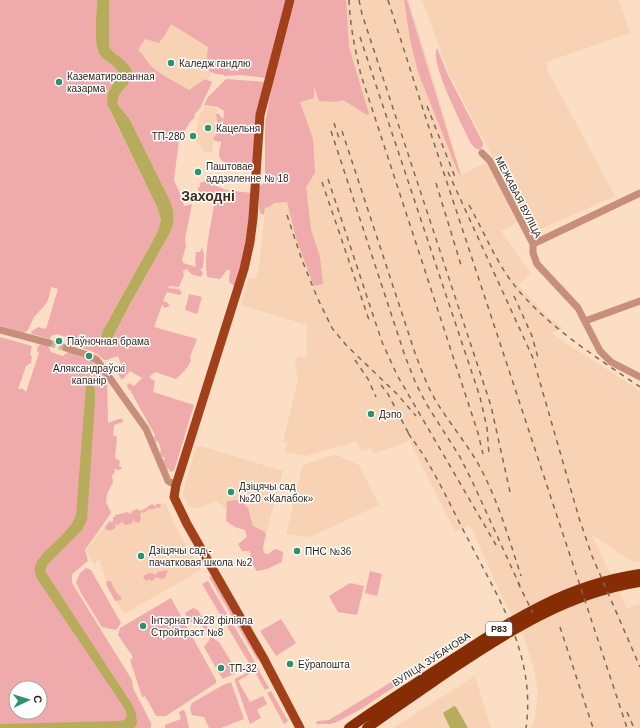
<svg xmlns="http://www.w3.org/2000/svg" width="640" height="728" font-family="Arial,sans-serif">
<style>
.built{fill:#f7d2b5}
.green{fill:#efabab;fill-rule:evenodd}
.water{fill:#b7ac5c}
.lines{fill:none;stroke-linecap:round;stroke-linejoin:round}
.minor-tunnel{stroke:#d2b8a2;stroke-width:7;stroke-dasharray:7 3.5;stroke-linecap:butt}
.minor{stroke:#c68e7b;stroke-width:7}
.major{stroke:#a2401b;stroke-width:9}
.highway{stroke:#862d06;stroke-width:10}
.rail{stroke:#7b695a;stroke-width:1.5;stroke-dasharray:5 5;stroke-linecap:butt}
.poi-dot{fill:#2f926c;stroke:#fff;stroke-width:1.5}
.labels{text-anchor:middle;stroke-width:3;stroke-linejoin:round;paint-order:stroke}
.shield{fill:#fff;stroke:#68625b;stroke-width:1}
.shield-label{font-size:9px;font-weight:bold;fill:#281e15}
.poi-label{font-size:10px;fill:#281e15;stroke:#fff;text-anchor:start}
.street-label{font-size:10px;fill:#281e15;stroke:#fff}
.district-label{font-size:14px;font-weight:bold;fill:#432c18;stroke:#fff}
</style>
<rect width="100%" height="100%" fill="#fcdec5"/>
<!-- built -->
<path class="built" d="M155 0 205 21 216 65 204 86 156 129 133 86 148 59 127 44Z
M308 0H408L424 49 461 175 487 162 519 221 501 231 525 266 531 273 518 285 545 314 563 328 551 333 640 391V561L633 562 591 534 627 608 640 604V728H531L535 717 538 692 534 669 523 634 504 602 470 525 455 532 409 440 398 446 373 453 372 448 360 451 356 441 344 446 343 445 306 456 285 452 287 443 283 442 298 379 295 364 298 356 305 358 307 351V325L241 305 249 278H256L259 267 269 175Z
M422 0H619L630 33 546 62 548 71 615 196 532 233 448 71Z
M205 106 216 108 217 111 212 153 204 152 195 140 198 119Z
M201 446 283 471 265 538 242 524 216 501 199 508 188 507 183 495 185 485 196 447Z
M334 455H337L359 465 379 505 310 537 286 534 303 465Z
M165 503 178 531 201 570 124 614 109 590 101 564 99 560 94 564 86 551 109 521Z
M475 676 491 728H393Z"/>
<!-- green -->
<path class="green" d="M0 0H97C97 15 92 44 101 55 106 62 116 65 118 73L108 93 110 111 157 207 161 220 157 233 105 326 100 338 112 339 130 304 170 233C174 223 175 215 172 206L129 118 118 105C115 91 134 85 132 72 130 60 114 56 109 46V0H288L267 78 239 75 224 76V75L216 74 209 71 206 65 208 47 171 24 164 37H163L159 43 145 39 138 50C144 54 147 62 152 67 162 76 178 83 189 90L205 79 212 82C210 89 202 101 201 107L194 115 195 117 190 122 179 140 174 180 183 201 184 206 192 204 185 239 186 246 182 260 183 263 196 267 195 262 196 252H200L202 247 204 255 203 268 200 269 203 273 201 277 191 274 187 269 183 271 184 275 179 287 169 286 168 288 179 289 182 293 180 295 167 292 163 301 167 302 170 306 165 308 162 305 154 327 197 339 190 357 191 361 186 369 176 379 155 372 149 377 155 381 153 392 194 405 174 471 170 472 169 468 167 470 163 461 165 458 164 457H162L160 453 161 450 158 441 155 442 154 437 155 435 154 433 131 392V391L128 389 127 385 129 383 134 386 142 378 130 371 122 380 114 368 121 364 118 356 109 359 108 360H104C96 351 82 348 71 345L72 339 57 334 51 336 50 339 32 334 31 332 38 327 46 329 58 289 51 287 48 300 45 305 34 317 28 330 24 333 0 326Z
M295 0H346L349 47 369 114 367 115 343 100 335 102 319 101 314 87V98L300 102 313 139 315 173 306 187 311 229 320 257 323 284 314 286 297 241 287 202 274 203 269 207 265 208 264 215 261 214 259 209V187L265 182V124L273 81Z
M404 0H407L461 176 457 170 418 72 410 40Z
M437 48 448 75 483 143V146L480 150 475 148 470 142C463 126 429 62 437 48Z
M226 79 266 82 253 164 251 167C241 166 220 168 219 154 219 150 221 145 221 141L219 142 215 141 213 138 216 134 214 127 217 123 216 114H219L223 119 220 125 222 134 224 111 218 107 204 105 208 97Z
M205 181 226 190 252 193 249 228 237 284 234 286 229 282 230 270H227L220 279 207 277C203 253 212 222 215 198L199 195 198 187H200V183Z
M189 294 202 297 197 314 185 310Z
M0 337 32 346 30 354 32 357 31 363 26 366 18 389H23L26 392 39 353 37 351 38 346 43 344 48 346 51 352 63 356 68 352C87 357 93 361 107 374L108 423 122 418 123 422 114 425 113 435 117 437 115 458 120 461 119 466 121 467 122 469 118 470 114 468 115 472 112 476 113 482 107 494 106 502 111 513 85 550 88 561 72 574V583L132 680 133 688 151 723V728H0ZM16 688H40V712H16Z
M241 500 248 508 253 526 263 531 266 534 263 547 264 553C270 556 271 550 276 549L283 552 282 562 267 569 257 571 248 560 251 554 249 551H242L238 544 247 537 245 530 235 527 226 521 227 501Z
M152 504 155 506 156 504H160L161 506 159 508 155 507V509H149L144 513 142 512 140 514 141 520 139 523 135 522 133 519V522L130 524 126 525 123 524V521L118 525 115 524 116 527C113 530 111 531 106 530L105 527 109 522H113V517H115V515L128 512 130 514 132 511 137 509 141 511Z
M86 568 91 570 121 623 116 630 102 627 81 593 76 582 80 573Z
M166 570 168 571 165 578 162 579 155 577 154 580 151 581 149 579 148 581 145 580 143 577C146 573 152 572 156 575L157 572Z
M370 571 382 574 377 596 365 593Z
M211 576 212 577 257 655 258 661 209 577Z
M107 581H111C113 586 116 594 121 597V600L115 601 106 584Z
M208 581 255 662 250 665 202 584Z
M350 583 364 586 357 615 338 612 329 596Z
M171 598 216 680V683L166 716H156L145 696 142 697 130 660 133 657 118 635 120 628Z
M193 608 198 610 214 639 219 642 235 668 236 673 223 679 220 675 204 647 210 639 197 617 192 622 189 621 185 613Z
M281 619 296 643 276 656 260 631Z
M419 665 421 669 361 709 337 722 331 724H316L317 721 329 720Z
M257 667 269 688 265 690 253 669Z
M250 671 251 673 238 681 250 702 263 696 267 704 257 710 261 718 250 724 235 681V679Z
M231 682 244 719 221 728H209L204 717 192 715 190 708 192 703 223 685Z
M271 691 288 721 284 724 267 693Z
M183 710 185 711 189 728H165V725L181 719 179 712Z"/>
<!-- water -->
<path class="water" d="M97 0H109V46C114 56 130 60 132 72 134 85 115 91 118 105L129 118 170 201C175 212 175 221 170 233L130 304 112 339C110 344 106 345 101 343L100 340 103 330 157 233 161 220 157 207 107 104 108 93 118 73C116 65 106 62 101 56 92 45 97 14 97 0Z
M90 380C96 384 95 394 95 401L87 520 82 530 47 565 45 571 133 706 136 714 137 724 134 728H0V724L120 721 124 720 127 716 125 709 38 580C36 576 34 572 35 567 38 552 70 534 76 515L86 385 87 381Z
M454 706 456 707 468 728H450L443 713Z"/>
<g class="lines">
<!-- minor-tunnel -->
<path class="minor-tunnel" d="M49 343 66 348"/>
<!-- minor -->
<path class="minor" d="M482 153 490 161 533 244V253L537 264 578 308 600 351 611 362 640 377
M533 244 640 193
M585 321 640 301
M0 330 49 343
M66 348 85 354 97 360 146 429 168 481 176 485"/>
<!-- major -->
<path class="major" d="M290 0 260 115 253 218 250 242 244 269 176 485 174 497 187 524 264 659 300 728"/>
<!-- highway -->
<path class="highway" d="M349 728C383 704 418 682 453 659 514 619 566 585 640 574
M367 728C395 708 423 689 452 669 510 630 569 593 640 582"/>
<!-- rail -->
<path class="rail" d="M349 0C350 25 355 50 361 75L478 433 483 454
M359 0 362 14 491 406 510 492
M388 0 430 131 627 728
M360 37 480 397 487 428 489 455
M427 106 455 177
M334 123 339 138
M331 131 405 356 416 384 427 405 460 457 473 483 520 586
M342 131 415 353C421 369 427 386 436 401 451 426 471 448 484 475 500 507 510 542 521 576
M448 172 533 358 579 518 592 556 640 667
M328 179 382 342 397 375 496 545
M322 182 369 320
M436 183 461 265
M469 205C483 230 493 255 509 278 540 322 596 357 640 387
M287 215 302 260 317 297 332 328 346 345 397 394 416 416
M514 296 532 336 538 358
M355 360 368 379 376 397
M381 385 388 394 411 438
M408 433C415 443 422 452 428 463 443 488 455 515 469 541 500 601 536 657 526 728
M518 583 533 613
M560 627 593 728
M627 712 634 728"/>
</g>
<!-- markers -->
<g class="poi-dot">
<circle cx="171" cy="63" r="4"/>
<circle cx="59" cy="82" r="4"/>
<circle cx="208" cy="128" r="4"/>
<circle cx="193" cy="136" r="4"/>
<circle cx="198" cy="172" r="4"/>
<circle cx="59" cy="341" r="4"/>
<circle cx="89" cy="356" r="4"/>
<circle cx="371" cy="414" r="4"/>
<circle cx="231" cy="492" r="4"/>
<circle cx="297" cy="551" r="4"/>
<circle cx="141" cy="556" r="4"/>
<circle cx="143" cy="626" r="4"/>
<circle cx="290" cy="664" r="4"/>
<circle cx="221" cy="668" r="4"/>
</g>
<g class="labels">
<!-- shield labels -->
<rect class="shield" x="486" y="622" width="26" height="14" rx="3"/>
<g class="shield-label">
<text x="499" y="632">Р83</text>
</g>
<!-- poi labels -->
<g class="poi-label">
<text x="179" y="67">Каледж гандлю</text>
<text x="67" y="80">Казематированная<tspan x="67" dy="12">казарма</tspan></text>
<text x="216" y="132">Кацельня</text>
<text x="185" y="140" text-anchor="end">ТП-280</text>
<text x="206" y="170">Паштовае<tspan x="206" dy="12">аддзяленне № 18</tspan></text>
<text x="67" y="345">Паўночная брама</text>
<text x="89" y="372" text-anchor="middle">Аляксандраўскі<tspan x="89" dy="12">капанір</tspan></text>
<text x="379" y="418">Дэпо</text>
<text x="239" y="490">Дзіцячы сад<tspan x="239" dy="12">№20 «Калабок»</tspan></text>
<text x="149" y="554">Дзіцячы сад -<tspan x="149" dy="12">пачатковая школа №2</tspan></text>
<text x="305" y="555">ПНС №36</text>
<text x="151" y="624">Інтэрнат №28 фiлiяла<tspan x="151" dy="12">Стройтрэст №8</tspan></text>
<text x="298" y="668">Еўрапошта</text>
<text x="229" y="672">ТП-32</text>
</g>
<!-- street labels -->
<g class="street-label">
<text transform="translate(519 197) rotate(63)" y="4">МЕЖАВАЯ ВУЛІЦА</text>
<text transform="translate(431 659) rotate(-33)" y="4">ВУЛІЦА ЗУБАЧОВА</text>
</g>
<!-- district labels -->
<g class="district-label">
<text x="208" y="201">Заходні</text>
</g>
</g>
<!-- north arrow -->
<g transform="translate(28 700) rotate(86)"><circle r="19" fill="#ffffff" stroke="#a9a5a1"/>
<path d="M0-3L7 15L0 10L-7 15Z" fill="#2f926c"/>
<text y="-6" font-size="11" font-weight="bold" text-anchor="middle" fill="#281e15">С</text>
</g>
</svg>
